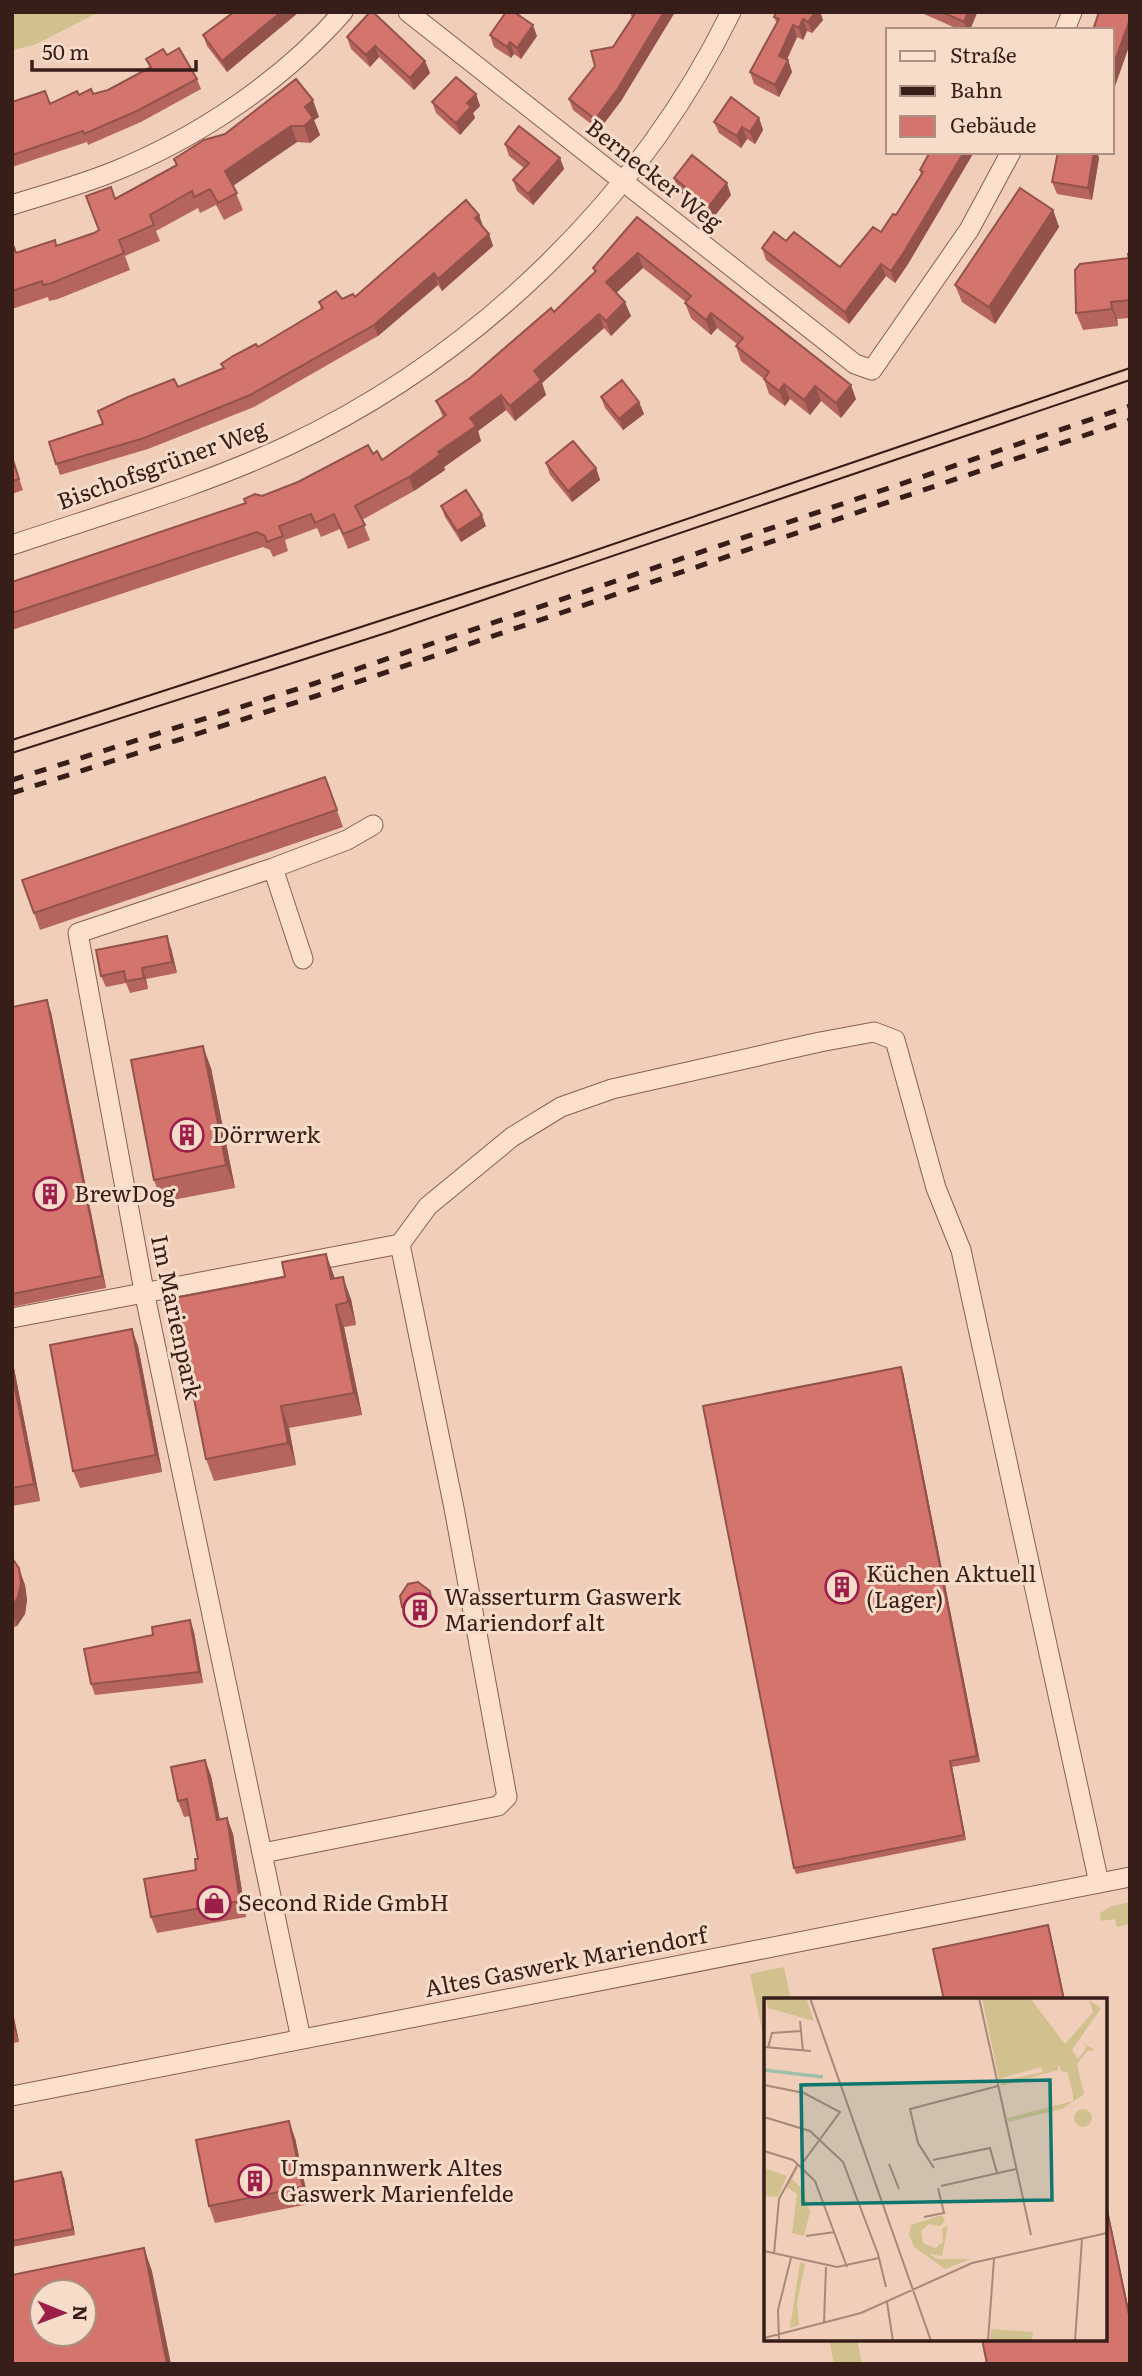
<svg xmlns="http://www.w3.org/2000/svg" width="1142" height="2376" font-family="Literata,serif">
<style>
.green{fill:#d0c18e}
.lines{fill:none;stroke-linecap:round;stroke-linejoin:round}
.street-casing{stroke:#895e53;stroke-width:21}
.street{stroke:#fcdfcd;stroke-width:19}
.tram{stroke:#371e19;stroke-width:2}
.rail{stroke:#371e19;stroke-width:5;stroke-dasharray:12 12;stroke-linecap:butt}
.wall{fill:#b5655d}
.shaded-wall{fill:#94524c}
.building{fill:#d3756c;stroke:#94524c;stroke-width:2;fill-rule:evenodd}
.labels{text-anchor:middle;stroke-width:6;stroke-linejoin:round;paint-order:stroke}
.street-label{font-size:23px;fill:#371e19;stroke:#f8dcca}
.poi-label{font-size:23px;fill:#371e19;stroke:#f8dcca;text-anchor:start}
.inset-river{fill:none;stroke:#9fc1ac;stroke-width:3.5}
.inset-road{fill:none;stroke:#a7887a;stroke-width:2}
.view{fill:#0f766e;fill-opacity:0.15;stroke:#0f766e;stroke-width:3.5}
.inset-edge{fill:none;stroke:#371e19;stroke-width:3.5}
</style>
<rect width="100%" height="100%" fill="#f1ceba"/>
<!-- green -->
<path class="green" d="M12 12H99L34 45 12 50Z
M1130 1902V1924L1117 1927 1115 1919 1101 1921 1100 1913 1112 1906Z
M784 1967 791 2000H766V2048L750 1974Z
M829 2339H857L862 2364H834Z"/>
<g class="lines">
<defs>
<path id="street" d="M408 12 855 364 872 370 969 230 1011 152
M1065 30 1072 12
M12 205C46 194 81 185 115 171 199 137 282 81 343 12
M12 545C104 514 199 487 287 446 475 358 640 199 731 12
M273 868 303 959
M12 1318 400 1244 428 1206 512 1137 561 1107 612 1089 820 1042 874 1032 895 1040 936 1188 961 1250 1099 1883
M263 1853 498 1806 507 1797 454 1508 400 1244
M301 2039 144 1291 78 933 273 868 347 840 373 825
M12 2096 1130 1877"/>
</defs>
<!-- street casing -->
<use href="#street" class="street-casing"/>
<!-- street -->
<use href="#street" class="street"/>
<!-- tram -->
<path class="tram" d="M12 740 552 565 1130 368
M12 753 389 632 1130 380"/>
<!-- rail -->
<path class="rail" d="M12 780 313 684 1130 406
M12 793 316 696 1130 420"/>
</g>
<!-- wall -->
<path class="wall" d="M234 12H299L227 72 207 46 203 35Z
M630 12H675L621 101 599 130 573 110 569 99 613 47 632 18Z
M776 12H820L823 20 812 33 807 31 803 40 797 37 787 60H788L792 72 779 97 754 84 750 72 777 24 774 17Z
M923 12H977V13L970 30H960L924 14Z
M490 35 537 36 521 59 514 54 511 58 494 47Z
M347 37 425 61 430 73 414 90 379 57 370 67 351 49Z
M167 55 197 79 201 89 141 122 88 145 87 142 12 167V102L50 104 79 95 93 94 108 90 150 68 146 59Z
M476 94 480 106 473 113 475 118 460 135 436 113 432 102Z
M319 117 314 120 320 135 310 143 297 142 233 186 243 210 224 220 216 205 200 213 198 208 156 231 160 241 125 256 130 270 58 299 49 301 48 297 12 309V240L17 253 57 246 94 233 99 230 115 199 176 165 174 159Z
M759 118 763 130 755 144 747 139 741 148 719 133 714 122Z
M505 144 560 158 564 169 533 205 517 191 513 180 524 168 509 156Z
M930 152H974L908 264 895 283 886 276 849 324 766 260 762 248 786 241 840 267 881 232 896 215 921 175 920 170Z
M1058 152H1097L1099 158 1092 200 1057 194 1052 182Z
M674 178 731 195 713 218 678 190Z
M1053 210 1059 227 995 324 962 302 955 285Z
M479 215 482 227 489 234 493 246 442 291 438 285 378 336 254 407 148 449 60 475 49 442 103 424 178 387 223 368 321 309 319 302 355 297Z
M637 217 856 399 841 418 821 401 810 415 790 399 785 406 769 394 764 379 741 361 736 346 737 344 717 328 711 335 691 318 685 303 686 302 643 268 616 292 631 316 611 336 604 328 542 383 546 395 515 421 506 410 478 431 481 441 444 467 445 470 414 491 362 520 370 540 348 549 340 529 321 537 317 528 285 540 288 551 273 557 270 550 263 547 12 630V582L246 503 373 454 382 460 443 417 436 401 470 378 554 312 595 272 593 268Z
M1130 254V318L1117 319 1118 326 1083 330 1076 313 1129 258Z
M601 397 639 402 644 414 623 430 605 408Z
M12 457 23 490 12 494Z
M546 463 596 468 600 480 572 502 550 475Z
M441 506 486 526 461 542 445 517Z
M325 777 343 827 40 930 22 880Z
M171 948 177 973 146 979 148 989 130 993 126 983 106 987 101 976Z
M12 1007 51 1012 106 1288 12 1307Z
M211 1068 235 1188 162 1202 154 1180Z
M326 1254 335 1279 351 1299 356 1325 344 1327 362 1415 289 1428 296 1465 214 1481 206 1459 285 1277Z
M138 1346 162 1472 80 1488 73 1471Z
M12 1358 40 1501 12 1506Z
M901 1367 903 1372 980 1762 952 1767 966 1840 796 1874 794 1868Z
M12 1558 25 1585 27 1600 25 1614 17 1626 12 1628Z
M434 1602 435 1613 430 1622 420 1625 406 1618 402 1607Z
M190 1620 194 1632 203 1683 95 1695 91 1684 153 1635Z
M205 1760 211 1776 220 1819 227 1818 233 1834 246 1917 157 1933 151 1917 196 1870 198 1859 190 1816 184 1817 178 1801Z
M12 2008 19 2042 12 2043Z
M295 2138 309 2204 215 2223 209 2206Z
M64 2178 75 2235 12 2247V2182Z"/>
<!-- shaded-wall -->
<path class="shaded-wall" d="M281 12H299L227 72 222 61Z
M664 12H675L621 101 599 130 595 119Z
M815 12H820L823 20 812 33 808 22Z
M968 12 977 13 970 30H967L964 22Z
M803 19 807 31 803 40 799 28Z
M1130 19V44L1114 89 1112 85V69Z
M533 25 537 36 521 59 517 48Z
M793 25 797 37 783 67 779 56Z
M510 42 514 54 511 58 507 47Z
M375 46 379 57 370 67 366 55Z
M788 60 792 72 779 97 775 85Z
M425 61 430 73 414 90 410 78Z
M476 94 480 106 473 113 475 118 460 135 456 123 467 103Z
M313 100 319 117 314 120 320 135 310 143 304 126 305 107Z
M759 118 763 130 755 144 750 132Z
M291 126 297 142 231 187 225 171Z
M742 127 747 139 741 148 737 136Z
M964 152H974L908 264 895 283 891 271Z
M1094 152H1097L1099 158 1092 200 1088 188Z
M560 158 564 169 533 205 528 194Z
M727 183 731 195 713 218 709 206Z
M1053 210 1059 227 995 324 989 307Z
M479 215 483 226 479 230 475 218Z
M489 234 493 246 442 291 438 279Z
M638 253 643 268 612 297 606 282Z
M881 264 886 276 849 324 845 312Z
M434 273 438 285 378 336 374 325Z
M625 302 631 316 611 336 606 321Z
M1111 302 1117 319 1118 326 1112 309Z
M711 313 717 328 711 335 706 320Z
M599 314 604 328 542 383 546 395 515 421 510 406 534 371Z
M784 384 790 399 785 406 779 391Z
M851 385 856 399 841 418 836 403Z
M815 386 821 401 810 415 804 400Z
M501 395 506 410 478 431 481 441 444 467 445 470 414 491 409 477 438 452 470 418Z
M639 402 644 414 623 430 619 419Z
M596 468 600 480 572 502 568 491Z
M482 515 486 526 461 542 457 531Z
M167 936 171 948 177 973 172 962Z
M142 968 146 979 148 989 144 978Z
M47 1000 51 1012 106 1288 102 1276Z
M203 1046 211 1068 235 1188 226 1165Z
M326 1254 334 1276 339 1302 331 1279Z
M343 1277 351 1299 356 1325 348 1302Z
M336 1305 344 1327 362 1415 354 1393Z
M132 1329 138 1346 162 1472 156 1455Z
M12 1358 40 1501 34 1484 12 1373Z
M901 1367 903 1372 980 1762 977 1756Z
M281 1406 289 1428 296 1465 288 1443Z
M19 1568 25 1585 27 1600 25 1614 17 1626 12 1613V1607Z
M430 1591 434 1602 435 1613 430 1622 426 1610Z
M190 1620 194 1632 203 1683 199 1672Z
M205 1760 211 1776 223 1835 217 1820Z
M950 1761 952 1767 966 1840 964 1835Z
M227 1818 233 1834 246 1917 240 1901Z
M1048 1925 1050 1931 1065 2000H1064Z
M12 2008 19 2042 12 2024Z
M289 2121 295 2138 309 2204 303 2187Z
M61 2172 64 2178 75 2235 73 2229Z
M1105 2197 1130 2315V2320L1105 2201Z
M144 2248 152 2271 171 2364H167Z"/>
<!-- building -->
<path class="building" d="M234 12H281L222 61 203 35Z
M370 12H373L425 61 410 78 375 46 366 55 347 37Z
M506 12H514L533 25 517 48 510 42 507 47 490 35Z
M636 12H664L617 90 595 119 569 99 595 66 591 51 613 47Z
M776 12H815L808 22 803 19 799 28 793 25 779 56 788 60 775 85 750 72 779 19 774 17Z
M942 12H968L964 22Z
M1099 12H1130V19L1112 69V30H1093Z
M179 48 197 79 137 111 84 134 83 131 12 155V102L45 91 50 104 77 91 79 95 91 89 93 94 108 90 151 67 146 59 163 49 167 55Z
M456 77 476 94 467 103 471 107 456 123 432 102Z
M296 79 313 100 305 107 313 118 304 126H291L225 171 237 193 218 203 210 189 194 197 192 191 150 215 154 225 119 240 124 253 52 283 43 285 42 281 12 291V242L16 253 55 240 56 246 94 233 99 230 86 196 111 187 115 199 177 165 174 159 204 140 225 134Z
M731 97 759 118 750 132 742 127 737 136 714 122Z
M519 126 560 158 528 194 513 180 529 163 505 144Z
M930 152H964L904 252 891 271 881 264 845 312 762 248 774 232 786 241 794 232 840 267 873 227 881 232 893 214 896 215 923 172 920 170Z
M1058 152H1094L1088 188 1052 182Z
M692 155 727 183 709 206 674 178Z
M1020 188 1053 210 989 307 955 285Z
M466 200 479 215 475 218 489 234 438 279 434 273 374 325 250 395 144 438 56 464 49 442 103 424 98 411 128 397 174 379 178 387 224 368 221 364 233 356 256 344 258 347 323 308 319 302 336 291 342 299 353 294 355 297Z
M637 217 851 385 836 403 815 386 804 400 784 384 779 391 764 379 769 372 736 346 743 338 711 313 706 320 685 303 691 296 638 253 606 282 625 302 606 321 599 314 534 371 541 380 510 406 501 395 470 418 476 426 438 452 440 455 409 477 355 506 365 525 343 534 334 514 315 523 311 514 279 526 283 536 267 542 265 536 257 532 12 613V582L246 503 244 499 255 494 262 496 298 482 368 445 373 454 377 451 382 460 446 415 436 401 470 378 551 308 554 312 596 271 593 268Z
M1128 254H1130V300L1111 302 1112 309 1076 313 1075 270 1080 264 1129 258Z
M622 380 639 402 619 419 601 397Z
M573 441 596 468 568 491 546 463Z
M12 457 19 479 12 481Z
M466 490 482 515 457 531 441 506Z
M325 777 337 810 34 913 22 880Z
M167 936 172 962 142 968 144 978 126 981 124 971 101 976 96 950Z
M47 1000 102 1276 12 1294V1007Z
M203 1046 226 1165 154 1180 131 1060Z
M326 1254 331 1279 343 1277 348 1302 336 1305 354 1393 281 1406 288 1443 206 1459 174 1298 285 1277 282 1262Z
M132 1329 156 1455 73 1471 50 1345Z
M901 1367 977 1756 950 1761 964 1835 794 1868 703 1406Z
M12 1373 34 1484 12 1488Z
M12 1558 19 1568 21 1583 18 1597 12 1607Z
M418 1582 430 1591 431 1601 426 1610 416 1614 402 1607 400 1596 408 1584Z
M190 1620 199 1672 91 1684 84 1649 153 1635 152 1627Z
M205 1760 217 1820 227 1818 240 1901 151 1917 144 1879 196 1870 195 1859H198L187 1799 178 1801 171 1767Z
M1048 1925 1064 2000H944L933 1949Z
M289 2121 303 2187 209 2206 196 2140Z
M61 2172 73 2229 12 2241V2182Z
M1105 2201 1130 2320V2364H987L982 2339H1105Z
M144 2248 167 2364H12V2275ZM42 2292H84V2334H42Z"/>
<!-- icons -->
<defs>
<symbol id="building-ring" viewBox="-11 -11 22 22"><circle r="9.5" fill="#f8dcca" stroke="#9d1e49" stroke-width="1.5"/><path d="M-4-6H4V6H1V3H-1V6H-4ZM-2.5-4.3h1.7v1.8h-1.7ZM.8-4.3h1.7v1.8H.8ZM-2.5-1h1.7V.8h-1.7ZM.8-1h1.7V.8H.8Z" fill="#9d1e49"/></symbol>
<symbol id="shop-ring" viewBox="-11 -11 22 22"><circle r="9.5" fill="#f8dcca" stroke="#9d1e49" stroke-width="1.5"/><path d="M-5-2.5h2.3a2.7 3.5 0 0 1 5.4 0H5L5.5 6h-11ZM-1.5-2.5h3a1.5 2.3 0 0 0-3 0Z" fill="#9d1e49"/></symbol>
</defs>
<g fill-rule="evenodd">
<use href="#building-ring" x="168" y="1116" width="38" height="38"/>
<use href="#building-ring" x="31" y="1175" width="38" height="38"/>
<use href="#building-ring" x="823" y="1568" width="38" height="38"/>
<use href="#building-ring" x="401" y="1591" width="38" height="38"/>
<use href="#shop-ring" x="195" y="1884" width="38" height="38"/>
<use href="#building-ring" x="236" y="2162" width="38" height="38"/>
</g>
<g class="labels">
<!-- street labels -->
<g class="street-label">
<text transform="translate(654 175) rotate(38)" y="8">Bernecker Weg</text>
<text transform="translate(162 465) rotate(-20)" y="8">Bischofsgrüner Weg</text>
<text transform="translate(176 1317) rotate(78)" y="8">Im Marienpark</text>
<text transform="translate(566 1962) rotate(-11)" y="8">Altes Gaswerk Mariendorf</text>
</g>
<!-- poi labels -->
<g class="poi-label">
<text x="212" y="1143">Dörrwerk</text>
<text x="74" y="1202">BrewDog</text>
<text x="866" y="1582">Küchen Aktuell<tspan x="866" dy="26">(Lager)</tspan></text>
<text x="444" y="1605">Wasserturm Gaswerk<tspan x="444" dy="26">Mariendorf alt</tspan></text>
<text x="238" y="1911">Second Ride GmbH</text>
<text x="280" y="2176">Umspannwerk Altes<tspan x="280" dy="26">Gaswerk Marienfelde</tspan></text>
</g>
</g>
<!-- overview -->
<g transform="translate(764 1998)">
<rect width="343" height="343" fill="#f1ceba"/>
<path d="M2 0H42L50 23 4 10ZM218 0H266L301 46 329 14 325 2 337 10 308 52 314 61 323 49 317 44 331 52 323 53 313 66 320 96 298 111 244 124 243 120 309 103V97L304 75 297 73 294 65V72L237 88 236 83 279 74 277 69 235 81ZM310 120a9 9 0 1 1 18 0a9 9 0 1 1-18 0ZM35 168 28 181 37 190 46 214 40 238 28 235 33 196 21 188ZM0 170 23 178 14 199 0 198ZM178 217 181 223 176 228 165 226 157 233 159 245 171 250 179 244 178 230 184 228 178 258 165 256 174 261H207L181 271 150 249 145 237 147 227ZM36 264 41 266 33 305 35 327 26 330ZM227 331 269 334 268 343H226Z" fill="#d0c18e"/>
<path class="inset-river" d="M0 72 59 79"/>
<path class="inset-road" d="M46 0 167 343M215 0 267 237M36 23 39 53M0 49 47 53M4 50 8 35 37 33M0 87 40 95 76 114 37 167M0 119 46 133 79 164 114 256 122 289M0 153 29 162 51 183 83 269M169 162 226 150 233 175M125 166 135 191M170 170 154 145 146 111 234 88M177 188 252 171M160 219 180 215 174 190M42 238 71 234M0 253 73 269 115 260M10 256 15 201 34 166M123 304 129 343M60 324 62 269M0 340 97 315 208 265 343 235M15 343 14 312 27 260M224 343 230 261M311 343 318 241"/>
<path class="view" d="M286 82 288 202 39 206 37 87Z"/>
<rect width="343" height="343" class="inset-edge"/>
</g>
<!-- border -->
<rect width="1142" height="2376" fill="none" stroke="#371e19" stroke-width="28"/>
<!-- legend -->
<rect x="886" y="28" width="228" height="126" fill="#f8dcca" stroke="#ab9083" stroke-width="2"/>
<rect x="900" y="51" width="35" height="10" fill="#fcdfcd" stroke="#ab9083" stroke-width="2"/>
<text x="950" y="63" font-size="21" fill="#371e19">Straße</text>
<rect x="900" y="86" width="35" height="10" fill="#371e19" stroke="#ab9083" stroke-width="2"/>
<text x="950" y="98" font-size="21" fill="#371e19">Bahn</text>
<rect x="900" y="116" width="35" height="21" fill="#d3756c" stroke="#ab9083" stroke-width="2"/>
<text x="950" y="133" font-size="21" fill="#371e19">Gebäude</text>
<!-- north arrow -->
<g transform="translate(63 2313) rotate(91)"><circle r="33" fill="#f8dcca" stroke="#ab9083" stroke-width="2"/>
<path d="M0-5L12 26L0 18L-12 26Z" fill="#9d1e49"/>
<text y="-10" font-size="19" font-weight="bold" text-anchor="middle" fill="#371e19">N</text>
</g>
<!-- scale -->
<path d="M32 60v10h164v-10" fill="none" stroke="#371e19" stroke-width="3.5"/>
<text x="42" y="60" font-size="21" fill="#371e19" stroke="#f8dcca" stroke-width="5" paint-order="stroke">50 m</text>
</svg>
